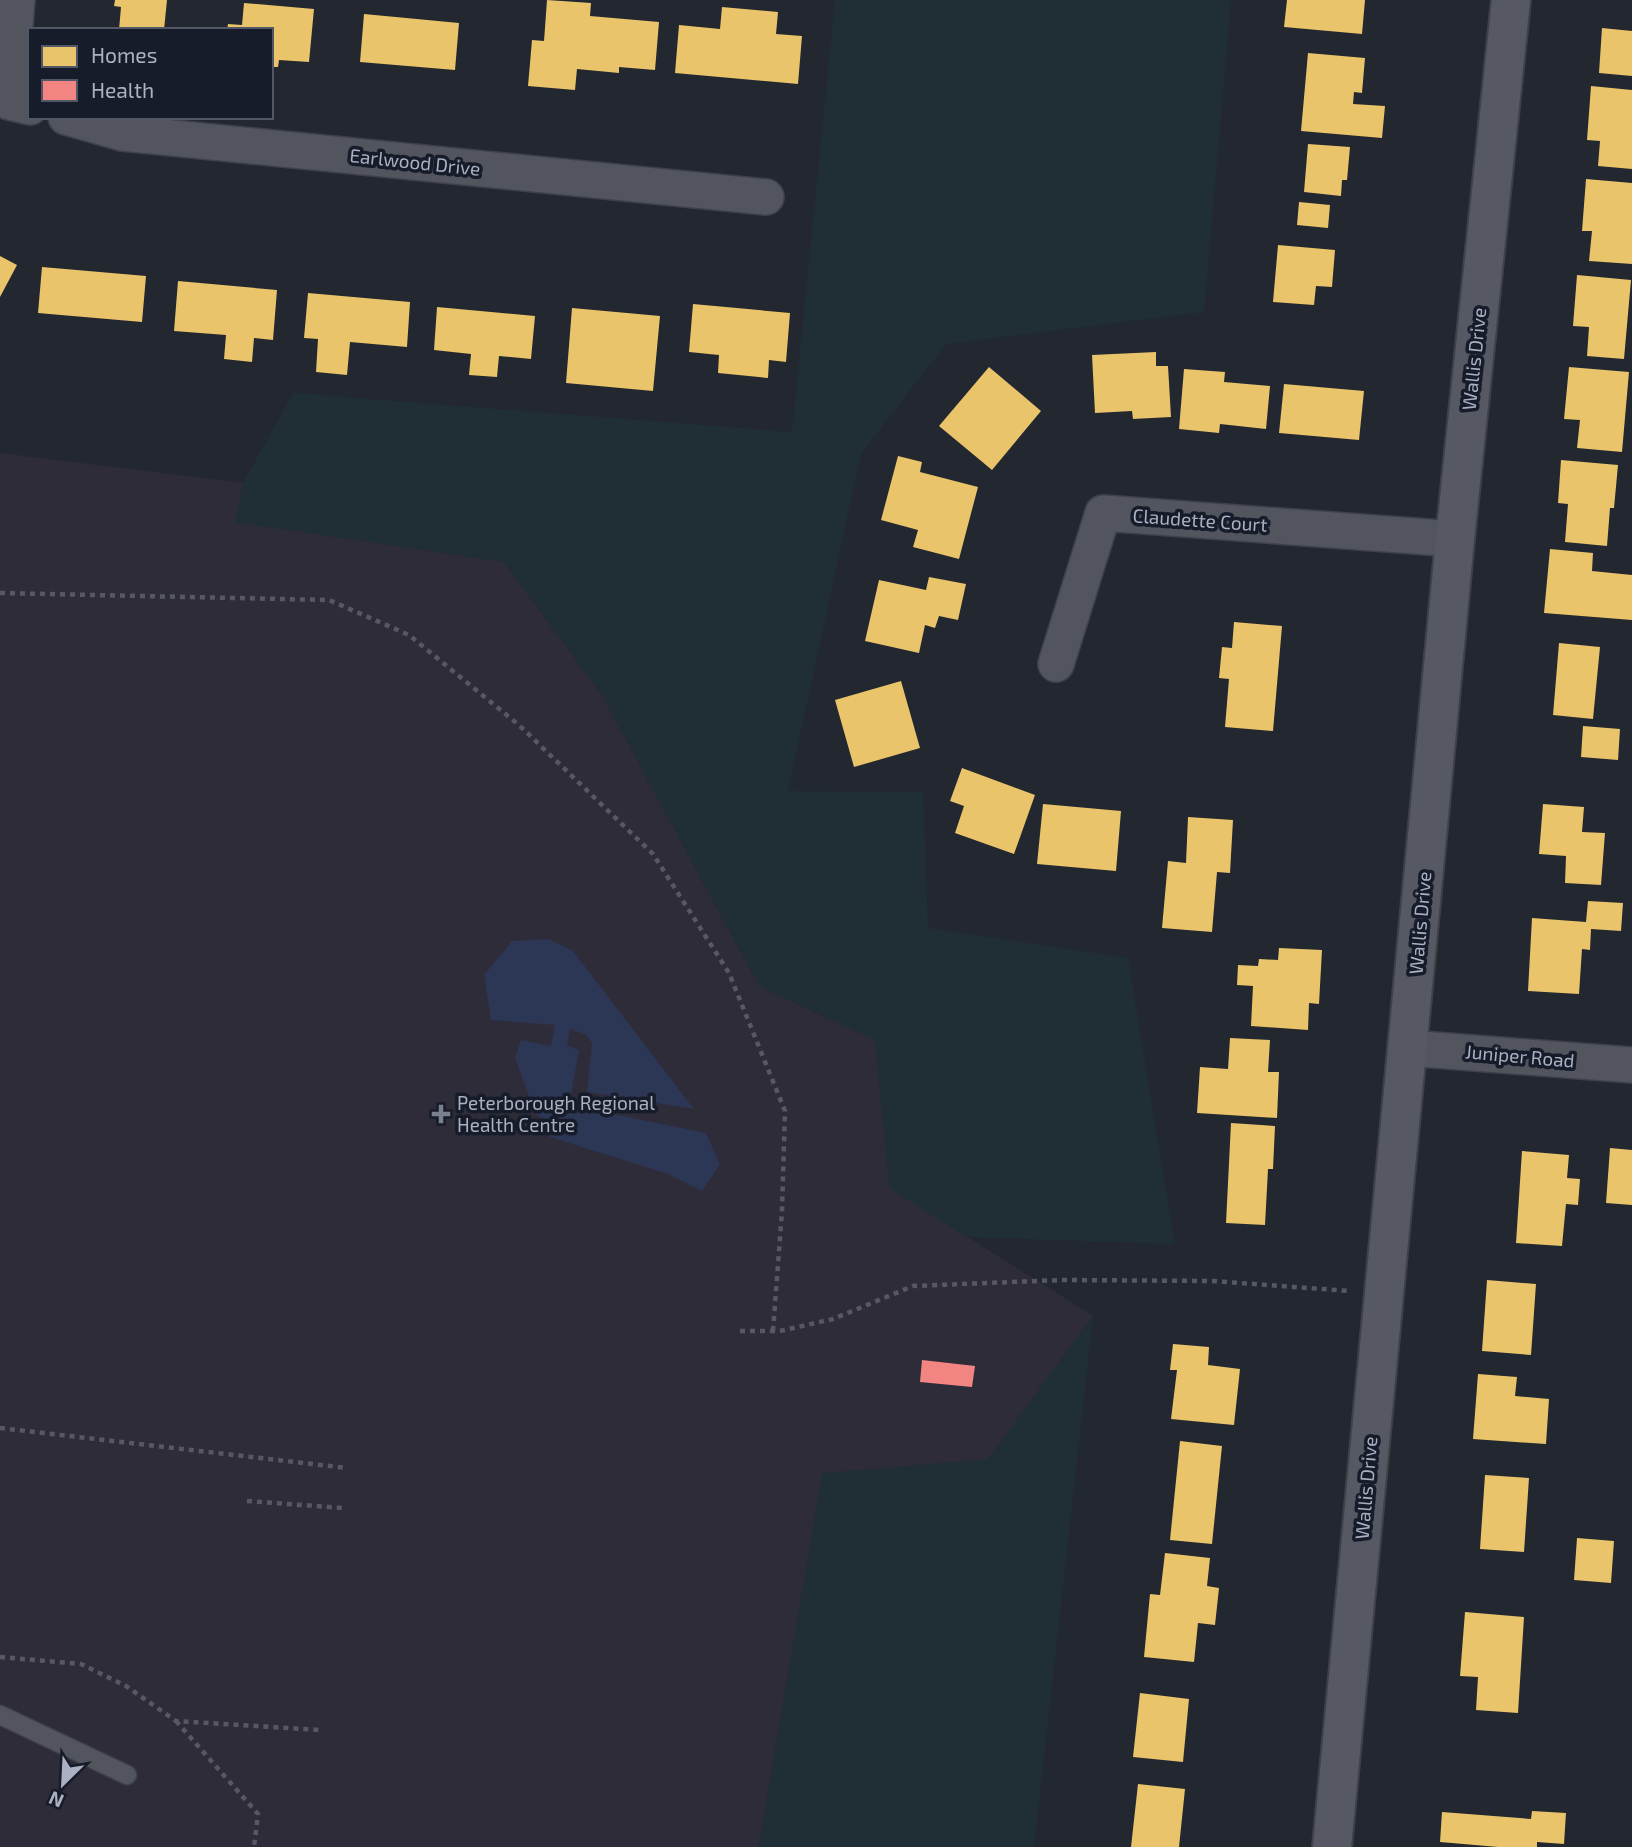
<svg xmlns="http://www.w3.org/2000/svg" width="1632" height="1847" font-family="'Exo 2',sans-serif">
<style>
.medical{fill:#2f2c39}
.green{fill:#202f35}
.water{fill:#2c3655}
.homes{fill:#e9c46a}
.health{fill:#f28482}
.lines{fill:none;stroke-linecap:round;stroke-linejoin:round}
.lane-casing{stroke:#3f4149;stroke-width:21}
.street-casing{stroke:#3f4149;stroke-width:38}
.secondary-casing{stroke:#3f4149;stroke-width:42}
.path{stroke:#565962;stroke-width:4.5;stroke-dasharray:5 5;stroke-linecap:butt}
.lane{stroke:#52555e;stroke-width:18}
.street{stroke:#52555e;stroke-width:35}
.secondary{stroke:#565964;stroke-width:38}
.poi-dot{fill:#7b8090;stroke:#171c2a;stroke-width:2.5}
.labels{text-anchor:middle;stroke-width:7;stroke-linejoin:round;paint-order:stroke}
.street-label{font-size:19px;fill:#abb0c3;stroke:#171c2a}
.poi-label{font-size:19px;fill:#abb0c3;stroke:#171c2a;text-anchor:start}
</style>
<rect width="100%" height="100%" fill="#232730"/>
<!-- medical -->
<path class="medical" d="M0 453 243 483 236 522 504 562 602 695 759 986 875 1040 890 1188 1093 1316 988 1460 822 1474 759 1847H0Z"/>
<!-- green -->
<path class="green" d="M835 0H1231L1204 312 946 344 861 454 788 791 923 792 928 928 1128 958 1175 1244 966 1237 889 1188 875 1040 759 986 602 695 504 562 235 522 243 483 293 393 792 432Z
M1093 1316 1034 1847H759L822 1473 988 1459Z"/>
<!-- water -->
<path class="water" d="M549 939 573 951 694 1109 587 1092 592 1043 585 1034 570 1029 567 1045 579 1050 569 1105 706 1133 720 1164 702 1191 668 1174 550 1137 547 1121 536 1115 515 1058 521 1040 551 1046 555 1025 491 1020 484 975 512 941Z"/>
<!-- homes -->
<path class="homes" d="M115 0H167L164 30H119L121 7 114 6Z
M547 0 591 3 590 16 659 22 655 70 619 67V73L577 69 575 90 528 86 532 40 544 41Z
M1287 0H1365L1362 34 1284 27Z
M244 3 314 9 309 62 279 60 278 67H271V30H227L228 24 242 25Z
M722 7 778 12 776 34 802 36 798 84 675 73 679 25 720 29Z
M364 14 459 23 455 70 360 62Z
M1602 28 1632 31V76L1599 73Z
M1308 53 1365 58 1362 93 1354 92 1353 104 1385 106 1382 138 1301 131Z
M1591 86 1632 90V169L1598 166 1600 141 1587 140Z
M1308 144 1350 147 1347 180H1342L1341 196 1304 192Z
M1586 179 1632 183V264L1589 261 1592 231H1582Z
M1299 202 1330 205 1328 228 1297 225Z
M1278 245 1335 250 1332 287 1316 286 1314 305 1273 302Z
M0 256 17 265 0 297Z
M42 267 146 276 142 322 38 313Z
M1577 275 1631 280 1624 359 1587 356 1589 327 1573 326Z
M178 281 277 290 273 340 254 338 252 362 224 359 226 335 174 331Z
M308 293 410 302 407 347 350 342 347 375 316 372 318 339 304 338Z
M693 304 790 313 786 362 769 360 768 378 718 373 719 355 689 352Z
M437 307 535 316 531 359 499 356 497 377 469 375 471 354 434 350Z
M572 308 660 316 653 391 566 383Z
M1156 352V366H1168L1171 417 1133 419 1132 411 1095 413 1092 355Z
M989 367 1041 411 992 470 939 426Z
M1569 367 1629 372 1622 452 1577 448 1580 420 1564 419Z
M1184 369 1225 372 1224 382 1270 386 1266 429 1220 424 1219 433 1179 429Z
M1284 384 1364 391 1359 440 1279 433Z
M898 456 922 462 920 472 978 487 959 559 913 547 918 530 881 520Z
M1561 460 1618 465 1614 508H1610L1607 546 1565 542 1568 504 1558 503Z
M1550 549 1593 553 1592 571 1632 575V620L1544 613Z
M929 577 966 584 958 620 939 616 935 628 925 625 919 653 865 641 879 580 926 590Z
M1234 622 1282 626 1273 731 1225 727 1229 679 1219 678 1222 647 1232 648Z
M1559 643 1600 647 1593 719 1553 715Z
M901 681 920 748 854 767 835 700Z
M1583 726 1620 729 1618 760 1581 757Z
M962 768 1035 795 1014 854 955 833 964 806 950 801Z
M1043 804 1121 811 1116 871 1037 864Z
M1543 804 1584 807 1582 832 1605 833 1601 885 1565 883 1566 856 1539 854Z
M1188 817 1233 820 1230 873 1217 872 1212 932 1162 928 1168 861 1186 863Z
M1588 901 1623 903 1621 931 1591 929 1590 950 1582 949 1579 994 1528 991 1532 918 1586 922Z
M1279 948 1322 950 1319 1004 1309 1003 1308 1030 1251 1026 1253 986 1237 985 1238 965 1258 966 1259 959 1278 960Z
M1230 1038 1270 1040 1268 1072H1279L1277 1118 1197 1113 1200 1067 1228 1069Z
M1231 1123 1275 1126 1273 1169H1268L1265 1225 1226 1223Z
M1610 1148 1632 1150V1205L1606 1203Z
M1522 1151 1569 1155 1567 1178 1580 1179 1578 1205 1566 1204 1562 1246 1516 1243Z
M1487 1280 1536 1284 1531 1355 1482 1351Z
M1173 1344 1209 1347 1208 1365 1240 1369 1234 1425 1171 1419 1177 1370H1170Z
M1478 1374 1517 1377 1515 1396 1549 1399 1546 1444 1473 1439Z
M1180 1441 1222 1446 1212 1544 1170 1540Z
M1485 1475 1529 1478 1524 1552 1480 1549Z
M1577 1538 1614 1541 1611 1583 1574 1580Z
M1165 1553 1210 1558 1207 1586 1219 1588 1215 1625 1198 1623 1194 1662 1144 1657 1150 1594 1160 1595Z
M1465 1612 1524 1617 1518 1713 1476 1710 1478 1677 1460 1676Z
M1140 1693 1189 1699 1183 1762 1133 1757Z
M1138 1784 1185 1789 1179 1847H1131Z
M1532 1811 1566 1813 1564 1844 1537 1842V1847H1498L1440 1842 1442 1812 1531 1819Z"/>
<!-- health -->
<path class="health" d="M922 1360 975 1366 972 1387 920 1382Z"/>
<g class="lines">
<defs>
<path id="lane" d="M0 1715 127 1775"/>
<path id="street" d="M17 0 9 102 30 107
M66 117 122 133 766 197
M1056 664 1103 513 1455 539
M1408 1048 1632 1065"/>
<path id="secondary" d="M1332 1847 1455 539 1511 0"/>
</defs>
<!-- lane casing -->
<use href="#lane" class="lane-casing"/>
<!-- street casing -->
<use href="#street" class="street-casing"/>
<!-- secondary casing -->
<use href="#secondary" class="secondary-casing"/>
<!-- path -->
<path class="path" d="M0 593 329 600 409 635 520 726 653 854 729 973 785 1111 782 1211 773 1331
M740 1331H780L833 1319 913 1286 1062 1280 1213 1281 1349 1291
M0 1428 347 1468
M247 1501 343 1508
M0 1657 81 1664 126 1686 176 1721 320 1730
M176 1721 258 1814 254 1847"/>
<!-- lane -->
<use href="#lane" class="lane"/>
<!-- street -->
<use href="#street" class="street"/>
<!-- secondary -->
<use href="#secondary" class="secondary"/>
</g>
<!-- markers -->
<path class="poi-dot" d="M437.5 1103.5h7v7h7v7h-7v7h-7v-7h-7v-7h7z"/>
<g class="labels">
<!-- street labels -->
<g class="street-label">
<text transform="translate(415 162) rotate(6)" y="7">Earlwood Drive</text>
<text transform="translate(1474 359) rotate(-84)" y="7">Wallis Drive</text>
<text transform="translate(1200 520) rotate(4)" y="7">Claudette Court</text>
<text transform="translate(1420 923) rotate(-85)" y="7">Wallis Drive</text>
<text transform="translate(1520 1056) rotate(5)" y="7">Juniper Road</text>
<text transform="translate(1366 1488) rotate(-85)" y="7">Wallis Drive</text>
</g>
<!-- poi labels -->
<g class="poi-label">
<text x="457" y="1110">Peterborough Regional<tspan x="457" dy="22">Health Centre</tspan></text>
</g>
</g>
<!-- legend -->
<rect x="28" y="28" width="245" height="91" fill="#171c2a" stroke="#525767" stroke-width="2"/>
<rect x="42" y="46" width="35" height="21" fill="#e9c46a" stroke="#525767" stroke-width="2"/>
<text x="91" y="63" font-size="21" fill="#abb0c3">Homes</text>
<rect x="42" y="80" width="35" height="21" fill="#f28482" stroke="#525767" stroke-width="2"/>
<text x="91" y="98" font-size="21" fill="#abb0c3">Health</text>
<!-- north arrow -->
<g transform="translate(63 1784) rotate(204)" stroke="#171c2a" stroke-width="5" paint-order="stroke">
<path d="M0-5L12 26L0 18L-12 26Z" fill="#abb0c3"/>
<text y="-10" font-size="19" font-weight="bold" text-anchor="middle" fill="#abb0c3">N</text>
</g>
</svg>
